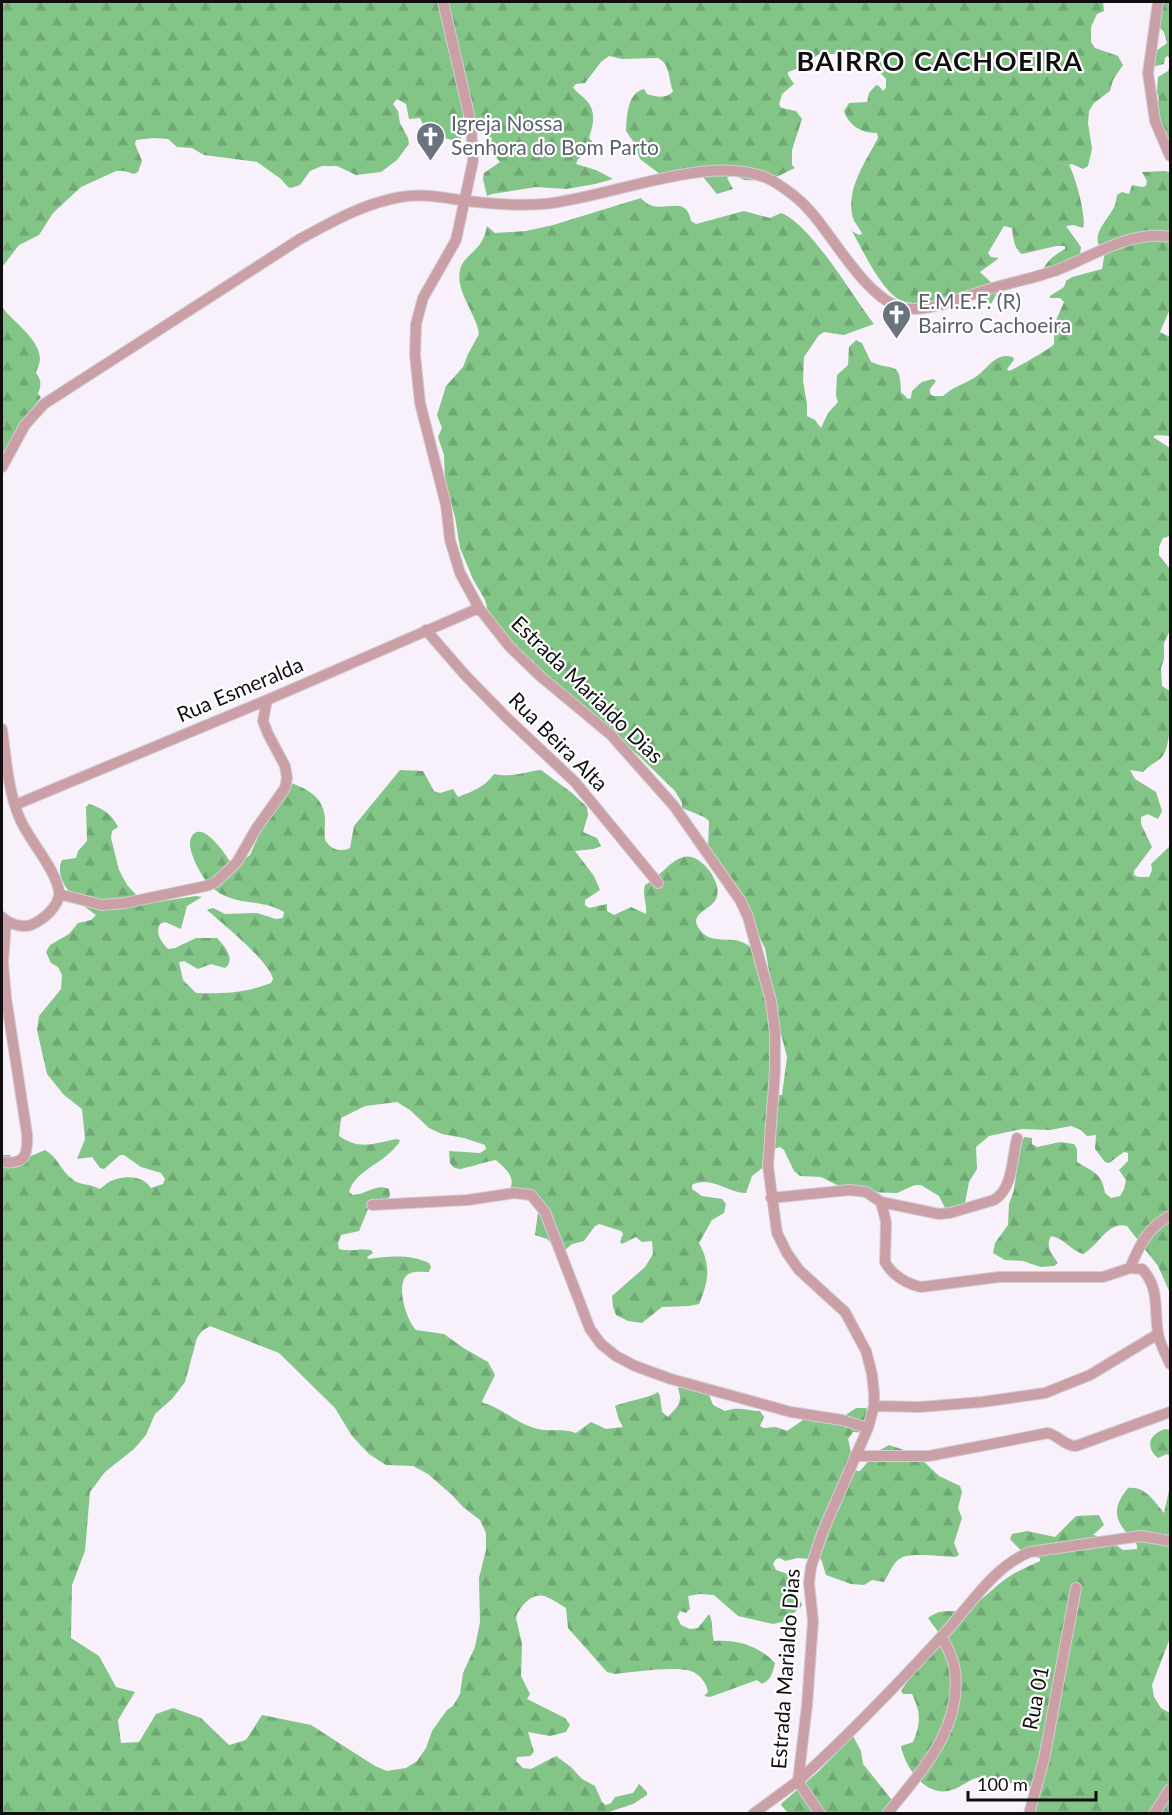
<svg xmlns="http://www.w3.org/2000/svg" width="1172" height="1815" font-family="Lato,sans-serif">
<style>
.forest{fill:url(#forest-firs);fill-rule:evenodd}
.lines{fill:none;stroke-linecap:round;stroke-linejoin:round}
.minor-casing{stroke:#d3cdd6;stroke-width:12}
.minor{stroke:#caa0a6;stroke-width:10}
.labels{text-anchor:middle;stroke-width:4.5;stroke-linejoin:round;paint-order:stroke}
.worship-label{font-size:21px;fill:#5b616d;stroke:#fff;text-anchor:start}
.street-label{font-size:21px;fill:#100e11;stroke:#fff}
.district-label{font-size:27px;font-weight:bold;letter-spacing:1.5px;fill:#100e11;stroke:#fff}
</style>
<defs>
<pattern id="forest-firs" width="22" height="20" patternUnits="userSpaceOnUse" patternTransform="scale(1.5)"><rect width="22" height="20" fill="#82c587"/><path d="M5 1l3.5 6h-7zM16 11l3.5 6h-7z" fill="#6fa874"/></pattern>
</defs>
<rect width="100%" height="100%" fill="#f8f1fb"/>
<!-- forest -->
<path class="forest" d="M2 2H1103L1104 11 1097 14 1091 27V42L1095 48 1118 56 1123 65 1113 80 1110 91 1094 103 1089 111 1088 123 1092 149 1088 166 1083 169 1072 164 1069 165C1075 175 1087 218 1083 228L1074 225 1066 226 1081 247 1080 256 1059 276 1045 278 1041 274C1046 261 1053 256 1065 249V246H1056L1022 254C1014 249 1013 237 1012 228L1004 226 988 253 991 257 999 258 980 272 997 288V293L991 304 981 294 974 290C957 295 915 309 900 300 881 290 862 249 852 231L859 235 862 234C860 228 855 224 853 218 845 190 866 161 878 138L877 133C861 133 849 126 844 111L849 103 867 102 869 93 876 85 879 86 883 91 886 88V79L863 54 849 50 834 54H819L801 67 788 72V75L794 84 782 94 779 105 782 108 796 111 802 119 792 150V165L795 168 768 181 744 180 736 176H730L727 178 733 189 717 194 703 177 675 180 661 175 640 159 635 144 626 131C627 116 627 93 644 89L647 94C655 97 668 99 673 91 668 79 671 65 658 58L622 59 609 56 601 62 585 83 576 84 573 87C576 92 579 93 583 97 597 109 594 123 589 138L596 145 578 159 576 164 596 170 613 179 595 184 566 189 536 187 492 194 487 196 483 179 484 173 500 162 490 151 492 138 482 133 474 116 463 115 464 124 461 139C451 143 432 134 424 127 423 125 421 120 420 118L409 119 406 104 397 99 393 104 398 111 400 123 408 138 409 144 397 160 381 172 356 175 337 166H322L310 171 300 185 291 188 288 187 281 179 257 162 204 155 192 148 177 147 168 139 154 138 136 140 135 144 142 161 138 172 134 174 124 171H116L81 187 53 213 39 235 19 245 2 267Z
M1155 2H1170V58L1167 56 1165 58 1164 64 1152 67V54L1167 43 1164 32 1156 24Z
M1170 66V151L1152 110 1159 100 1157 92 1158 77 1168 71Z
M1166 171 1170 173V309L1160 332 1170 337V436L1156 435 1153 437 1170 448V536L1163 538 1159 547V555L1170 569V630L1164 643V659L1161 668 1162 686 1170 691C1170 709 1172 745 1162 757 1156 763 1149 765 1143 772L1130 770 1135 779 1156 792 1162 811 1158 819 1148 814 1141 817V824L1152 847 1134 871V875L1138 877H1149L1152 870 1151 864 1170 846V1293L1158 1266 1127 1226C1107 1221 1099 1246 1083 1254 1070 1250 1064 1238 1051 1236 1045 1247 1052 1254 1058 1263L1054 1266 1041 1267 1023 1261 1005 1260 993 1253 995 1243 1008 1225 1009 1204 1014 1190 1020 1146 1024 1137 1032 1138V1144L1037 1147 1060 1142 1074 1144 1077 1149V1162C1093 1172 1102 1173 1105 1193L1111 1198 1120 1196 1124 1189 1126 1180 1119 1170 1128 1161V1153L1124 1152 1109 1163 1105 1162 1095 1149 1096 1135 1087 1136 1081 1130 1071 1126 1050 1130 1022 1129 989 1136 976 1147 977 1169 969 1182 965 1203 960 1208H945L939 1196 921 1185H915L897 1193 865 1192 837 1185 821 1177 800 1176 794 1171 784 1150 780 1147 774 1149 765 1166 752 1176 746 1193C730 1194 711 1175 692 1185V1189L702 1196 722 1199 726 1204 724 1213 712 1220 699 1243C711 1265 709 1281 699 1304L689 1306 662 1307 642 1323 628 1321 616 1315 613 1307 612 1296 645 1267 653 1254 652 1241 642 1242 636 1237 622 1244 620 1242 623 1234 621 1231 599 1224 595 1226 584 1241 572 1244 564 1251 561 1252 547 1239 535 1235 538 1212 535 1200 510 1189C516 1176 505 1169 496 1160 488 1161 464 1169 459 1169 454 1168 453 1167 450 1163L449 1151 480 1153 486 1149 485 1145 464 1138 442 1134 429 1128 410 1110 397 1102 365 1106 341 1118 339 1136C359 1150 373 1144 396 1139L400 1140 399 1143C395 1148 390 1153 385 1157 372 1167 354 1175 349 1192L353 1195C366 1195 376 1183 389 1189L390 1196 387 1200 369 1207 359 1231 341 1235 338 1243 339 1249C349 1252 360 1248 371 1250L373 1253 367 1257 369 1259C389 1256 410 1254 429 1263L431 1267 429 1272C422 1272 412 1270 406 1276 396 1288 407 1321 416 1330L444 1334 465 1349 488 1362 495 1375 482 1401 483 1403C503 1408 518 1425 538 1429 551 1432 563 1428 576 1433L591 1422 606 1429 623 1427 619 1420 615 1406C629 1400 644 1400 658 1392L660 1396 662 1412 668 1417C678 1406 683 1403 678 1388L683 1385 708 1392 713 1405 725 1411C739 1406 747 1411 760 1411L764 1417 760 1426 764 1428 776 1427 787 1431 806 1418 837 1421 856 1408H866L872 1418 867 1433 853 1432 848 1439 855 1469 857 1471H860L876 1452 889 1445 916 1454 939 1476 960 1486 962 1492 958 1508 962 1518 954 1543 959 1555 955 1557C943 1557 910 1552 901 1558 893 1562 889 1574 884 1582L872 1580 864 1585 851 1584 826 1575 821 1559 819 1560 798 1558 785 1561 780 1558 776 1559 773 1564 776 1570 794 1576V1594L802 1604 801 1607 782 1622 773 1624 738 1616 714 1595 700 1594 688 1596 690 1609 686 1613 680 1611 677 1617 681 1625 690 1629 698 1628 709 1614C714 1622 711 1632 714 1641 736 1639 760 1646 775 1663 773 1672 771 1680 762 1684L757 1680 710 1697 704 1696 708 1692C707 1684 700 1674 691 1671 673 1666 635 1672 615 1674L607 1672 568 1628 566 1608C549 1598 539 1587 523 1605 520 1610 517 1612 516 1618L522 1644 521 1676 530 1694 527 1699 565 1718 570 1725 566 1732 550 1736 528 1732 534 1752 530 1756 517 1757 516 1761 523 1768 531 1769 556 1756 571 1767 582 1779 595 1786 602 1802 606 1805 611 1803 615 1797 633 1793 639 1784 647 1792V1795L633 1804 606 1813 2 1814V1155H10L13 1161 17 1162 45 1150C58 1157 61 1171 72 1179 80 1186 91 1183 99 1189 104 1187 106 1183 111 1181 124 1175 143 1175 151 1188L163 1184 165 1179 161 1173 141 1167 124 1155H120L104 1169 100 1168 92 1157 77 1159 85 1139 82 1109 64 1095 47 1074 37 1030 39 1016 61 989 62 975 58 967 51 963 46 952 50 945 69 934 78 923 91 920 96 915C80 904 52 882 62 860L76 858 78 851 87 841 86 807 89 804C102 808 112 814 118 827L112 831 111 838 119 870 127 885 142 901 157 902 196 896 202 897 187 906 181 929 165 922 160 924C155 934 161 941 168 949L175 948 196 938H217C225 946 236 960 225 968L211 964 198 969 184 961 179 962 183 980 196 993C222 994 246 993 271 983L273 979C268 960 223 924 207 910L213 908 225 914 257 913 276 919 283 918 284 912C260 898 238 907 215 890 205 884 185 849 191 838 201 817 226 855 231 863H239L250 855 263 826 289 782C304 788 320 794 324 812 326 820 324 831 325 840 331 849 339 853 350 848L354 826 400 770 423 771 434 791 440 793 453 789 458 797C471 792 485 787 494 774 511 778 524 772 541 770L572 793 587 807 588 815 583 832 597 838 601 846 594 849 575 851 594 876 600 890 585 900V905L589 908 607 904V911L614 915 631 907 646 914C647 903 642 895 645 885 668 873 681 838 708 869 715 877 722 893 714 902 707 911 688 915 700 930 713 948 738 931 753 950L770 1012 779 1095H782L787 1057 778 1022 765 948 742 904 708 848 709 821 704 817 682 808V803L675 791 637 754 541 684 544 685 489 615 485 600 473 579 460 548 455 517 445 481 444 455 438 437 442 428 437 415 446 386 463 367 468 354 479 334C477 315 455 291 460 270 464 253 483 252 487 226L495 233 526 231 553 225 641 198C659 220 685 190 691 221L696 224 744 211 770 218 781 213C811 224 853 297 874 324L844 335 824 332 819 335 804 357 803 381 807 404V416L815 420 821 428 828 413 838 402 836 396 837 375 848 365 849 347 856 340 862 343 871 362C894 372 900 359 901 392L908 399 911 398 912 391 922 382 933 379 936 381 930 389V394L933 396H943C956 385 965 384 977 376 989 367 996 352 1013 357L1014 360 1007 369 1009 371C1013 370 1053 347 1054 344 1055 340 1053 334 1054 329 1055 320 1061 310 1064 302L1060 298H1050V296L1064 287 1066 281 1072 277 1102 269 1105 251C1087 239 1106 222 1113 209 1116 205 1116 200 1117 195L1122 192 1129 194 1132 185 1142 187 1146 186 1147 181 1142 172ZM210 1326 279 1353 335 1408 352 1436 369 1454 386 1465 413 1466 428 1474 452 1495 463 1507 480 1520 486 1533V1550L479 1578 480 1622 475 1647 463 1673 460 1694 453 1706 447 1710 432 1731 426 1748 417 1761 406 1768 387 1771 375 1766 311 1725 262 1715 246 1740 229 1745 201 1718 173 1708 156 1714 139 1742 121 1743 118 1720 135 1692 116 1687 99 1656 71 1638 72 1585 85 1551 90 1492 105 1472 134 1449 146 1435 155 1414 172 1399 185 1382 197 1338 202 1331Z
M2 307C12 321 40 339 40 359 40 363 37 369 36 373 42 381 41 385 38 394L41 397 14 435 2 463Z
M1165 1429 1170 1430V1456L1167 1454 1158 1458C1144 1446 1150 1434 1165 1429Z
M1170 1486V1638L1152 1685 1154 1697 1161 1708 1170 1713V1813H1028L1036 1790C1024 1783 1013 1784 1000 1781 994 1780 989 1777 982 1777 969 1778 960 1789 948 1791 924 1795 905 1767 901 1746L913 1742C921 1724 921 1712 912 1694H903L901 1691 939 1633 928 1618C944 1606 952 1615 968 1608 984 1600 995 1585 1010 1576 1019 1570 1030 1566 1040 1561V1558C1025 1556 1019 1549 1010 1539L1012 1534 1027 1531 1055 1537 1076 1516 1099 1515 1104 1525 1093 1535 1108 1539 1123 1550 1137 1549V1545C1119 1524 1107 1514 1128 1488 1145 1486 1154 1501 1164 1513Z
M853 1736 861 1751 863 1764 896 1805 893 1814 788 1813 781 1805 782 1803 819 1771Z"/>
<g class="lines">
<defs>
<path id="minor" d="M443 2 471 123 473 161 456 240 423 298 416 324 415 355 420 403 446 505 450 540 460 573 479 608 509 646 540 676 611 735 674 806 740 900 748 917 771 1001 775 1032V1071L768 1166 777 1233 787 1253 799 1270 845 1312 866 1351 872 1374 874 1393V1406L868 1428 823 1531 811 1567 809 1583 813 1621 807 1705 798 1781 753 1814
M1158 2 1148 73 1155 121 1170 156
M2 467 25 425 44 404 300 239C332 222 364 203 401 197 423 193 445 198 467 201 493 204 518 206 543 204 608 199 715 149 773 181 786 189 800 199 810 211 834 237 871 308 910 309 938 310 967 295 993 288 1016 281 1040 277 1062 268 1096 254 1133 230 1170 237
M426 630 465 675 506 717 575 782 658 883
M2 729C6 758 8 792 20 819 29 840 57 871 59 892 60 906 43 920 31 925 22 928 9 924 2 917
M15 805 267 700 479 608
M59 894 102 905 125 903 206 886 216 882 237 862 256 829 285 788 287 778 285 766 268 734 263 721 267 700
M2 1162C26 1165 28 1154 27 1134L6 998 3 963 6 921
M771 1198 850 1190 866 1192 881 1202 939 1214 950 1213 994 1200C1013 1189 1012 1158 1017 1138
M881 1202 886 1222 885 1262C892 1275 907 1284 921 1287L999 1277H1103L1130 1268C1139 1246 1148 1227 1170 1216
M372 1205 468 1200 514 1193 531 1195 545 1212 590 1329 601 1344 616 1356 635 1366 671 1379 791 1412 842 1420 868 1428
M1130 1268 1142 1269C1160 1288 1154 1309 1158 1333 1159 1343 1166 1354 1170 1364
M874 1406 920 1407 982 1402 1045 1393 1090 1375 1158 1334
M855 1456H929L1048 1433C1059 1436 1065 1446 1076 1446L1170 1412
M820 1814 798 1781C848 1736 895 1687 941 1637 968 1609 993 1566 1030 1552L1141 1536 1170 1541
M887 1814C921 1771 962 1730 955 1671 954 1660 947 1647 942 1636
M1029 1814 1044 1759 1076 1588
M1154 1814 1170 1789"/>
</defs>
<!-- minor casing -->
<use href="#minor" class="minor-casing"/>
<!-- minor -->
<use href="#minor" class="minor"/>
</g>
<!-- icons -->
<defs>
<symbol id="church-pin" viewBox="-11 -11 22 30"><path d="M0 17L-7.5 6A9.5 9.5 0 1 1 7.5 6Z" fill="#6b7280" stroke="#fff"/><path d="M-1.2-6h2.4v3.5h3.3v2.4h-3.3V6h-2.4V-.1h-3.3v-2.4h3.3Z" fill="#fff"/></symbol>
</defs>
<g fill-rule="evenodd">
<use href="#church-pin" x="414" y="120" width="33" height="45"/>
<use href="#church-pin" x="880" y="298" width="33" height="45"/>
</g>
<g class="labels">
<!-- worship labels -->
<g class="worship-label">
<text x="451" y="131">Igreja Nossa<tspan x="451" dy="24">Senhora do Bom Parto</tspan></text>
<text x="918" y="309">E.M.E.F. (R)<tspan x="918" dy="24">Bairro Cachoeira</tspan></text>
</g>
<!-- street labels -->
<g class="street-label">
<text transform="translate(240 690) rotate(-23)" y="7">Rua Esmeralda</text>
<text transform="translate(587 690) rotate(44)" y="7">Estrada Marialdo Dias</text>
<text transform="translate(558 742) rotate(45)" y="7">Rua Beira Alta</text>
<text transform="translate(786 1669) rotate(-86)" y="7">Estrada Marialdo Dias</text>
<text transform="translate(1036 1698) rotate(-79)" y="7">Rua 01</text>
</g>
<!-- district labels -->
<g class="district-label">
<text x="940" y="71">BAIRRO CACHOEIRA</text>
</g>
</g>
<!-- border -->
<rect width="1172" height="1815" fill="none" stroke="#100e11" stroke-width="6"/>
<!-- scale -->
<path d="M968 1791v9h128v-9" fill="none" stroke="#100e11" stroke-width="3"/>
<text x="977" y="1791" font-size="18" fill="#100e11" stroke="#ffffff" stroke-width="4.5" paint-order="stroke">100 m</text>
</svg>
